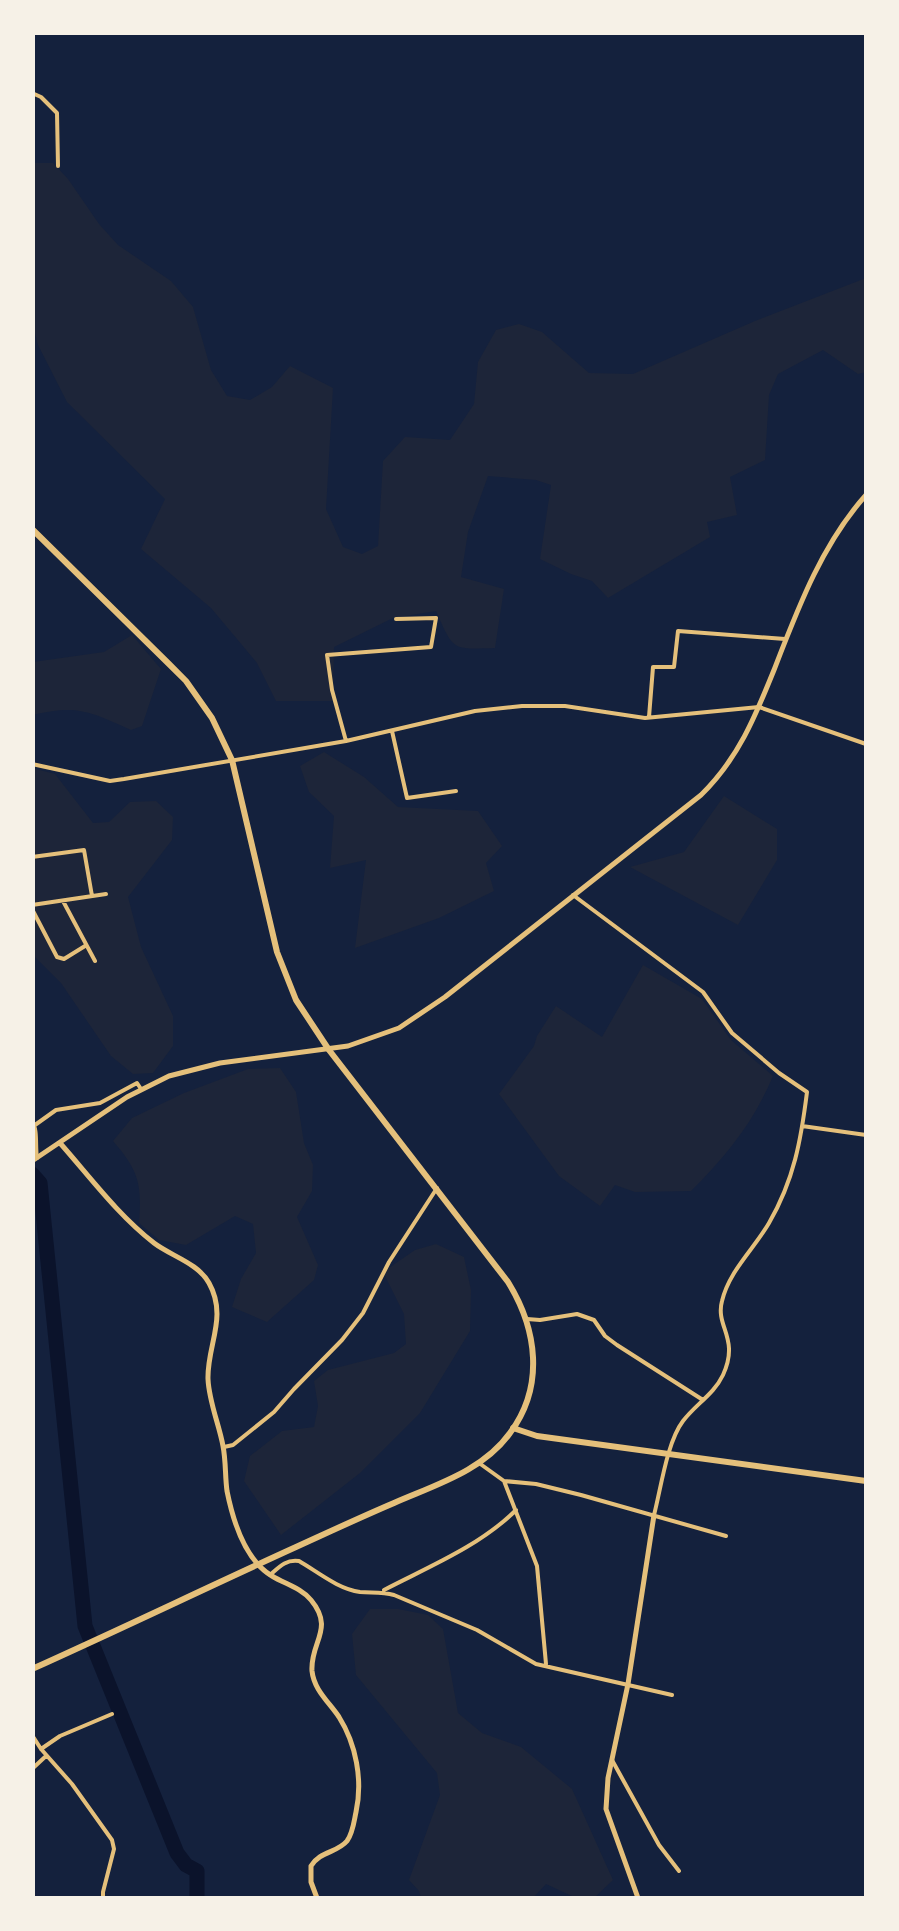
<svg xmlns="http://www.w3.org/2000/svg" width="899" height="1931" font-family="'Source Serif 4',serif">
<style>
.green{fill:#1d2539}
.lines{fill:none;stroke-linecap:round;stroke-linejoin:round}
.river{stroke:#0b132b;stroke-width:15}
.minor{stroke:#e5c07b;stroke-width:4}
.tertiary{stroke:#e5c07b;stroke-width:5}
.secondary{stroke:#e5c07b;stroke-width:6}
.primary{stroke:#e5c07b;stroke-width:6}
</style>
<rect width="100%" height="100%" fill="#14213d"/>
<!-- green -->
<path class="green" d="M33 163H53L68 179 99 224 118 245 171 281 193 307 211 370 227 396 250 400 272 387 290 366 333 388 326 509 343 547 362 554 378 546 383 461 405 437 450 440 474 404 478 362 496 330 519 324 542 332 589 373 633 374 755 321 866 278V372L858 374 823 350 778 374 769 395 765 460 730 477 737 515 707 522 710 537 608 598 592 581 571 574 540 559 551 485 536 480 488 476 468 532 461 577 504 589 495 648C452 649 454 652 436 611L393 618 334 647 333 701H276L257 663 211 608 141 549 165 499 67 402 38 345 33 326Z
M132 635 161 669 142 726 131 730C91 712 77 704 33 715V662L104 652Z
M324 752 364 777 398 807 478 811 502 846 486 863 494 891 439 918 355 948 366 860 330 868 334 816 309 792 300 766Z
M32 768 55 774 93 823 109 822 130 802 156 801 173 817 172 840 128 897 141 947 173 1016V1046L153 1073 133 1074 111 1056 61 983 33 955Z
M724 796 777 829V860L738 925 630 867 684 852Z
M643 965 702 999 731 1040 773 1076C753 1123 727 1155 691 1191L635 1192 615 1185 600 1206 559 1176 499 1094 534 1046 537 1036 556 1006 602 1037Z
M280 1068 296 1092 304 1143 313 1165 312 1191 297 1217 318 1265 314 1280 267 1322 232 1307 241 1279 256 1253 253 1224 235 1216 186 1245 159 1240 139 1223C142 1184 139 1171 113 1141L132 1118 184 1093 248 1069Z
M436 1244 464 1257 471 1290 470 1331 420 1413 360 1473 281 1535 244 1481 250 1456 282 1431 314 1427 318 1406 314 1381 328 1370 394 1353 406 1344 404 1314 383 1272 415 1250Z
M370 1609H398L428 1615 443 1629 458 1713 482 1733 521 1747 572 1789 613 1880 594 1898H576L546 1884 533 1898H421L419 1891 409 1880 440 1795 437 1773 356 1675 352 1634Z"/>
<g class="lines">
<!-- river -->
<path class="river" d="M32 1174 40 1183 85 1626 177 1853 186 1865 197 1871V1898"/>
<!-- minor -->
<path class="minor" d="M32 93 41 97 57 113 58 166
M649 717 653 667H674L678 631 785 639
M392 731 407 798 456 791
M346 741 332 690 327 655 431 647 436 618 396 619
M32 764 110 781 124 779 346 741 475 711 522 706H565L645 718 759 707 866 744
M32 857 84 850 92 896
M573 895 703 992 732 1033 779 1073 807 1092C801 1140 794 1180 769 1223 754 1249 729 1271 722 1301 715 1327 740 1338 723 1375 714 1394 696 1404 683 1421 667 1442 661 1488 654 1515
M63 901 95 961
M32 905 106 894
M32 909 57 957 64 959 85 946
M32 1121C38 1130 35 1146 37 1158
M35 1125 56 1110 100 1103 137 1083 141 1089
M802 1126 866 1135
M527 1319 540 1320 577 1314 594 1320 605 1336 617 1345 703 1400
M224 1447 233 1445 274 1412 294 1389 342 1340 363 1313 389 1262 437 1188
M479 1463 504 1481 536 1484 581 1495 726 1536
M504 1481 537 1566 546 1664
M270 1575C279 1567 286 1559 299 1561 318 1572 338 1589 360 1592 372 1593 382 1592 394 1595L477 1630 536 1664 672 1695
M384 1590C428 1567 480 1546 516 1510
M32 1735 41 1749 72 1784 112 1840 114 1849 103 1892V1898
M41 1749 60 1736 112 1714
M612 1760 659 1845 679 1871
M32 1769 46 1756"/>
<!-- tertiary -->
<path class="tertiary" d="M60 1143C90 1177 118 1215 154 1243 171 1256 198 1263 209 1283 228 1317 207 1345 208 1379 209 1402 219 1424 223 1446 226 1461 225 1477 227 1491 233 1521 245 1560 272 1576 285 1584 301 1588 311 1600 335 1629 310 1642 312 1671 314 1690 329 1702 339 1717 356 1744 363 1780 356 1812 354 1821 353 1833 347 1841 337 1853 320 1851 311 1866V1882L317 1898
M32 1161 127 1097 169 1076 220 1063 348 1046 399 1028 445 997 701 795C738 759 755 717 774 670 798 608 822 544 866 495
M638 1898 606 1809 608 1778 628 1684 654 1515"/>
<!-- secondary -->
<path class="secondary" d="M513 1428 537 1436 866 1481"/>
<!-- primary -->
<path class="primary" d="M32 529 169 664 186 681 212 718 232 760 277 952 296 1000 329 1050 508 1282C537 1329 545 1386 510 1433 483 1471 435 1485 394 1503 361 1517 329 1532 296 1547 208 1587 121 1629 32 1669"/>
</g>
<!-- border -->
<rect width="899" height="1931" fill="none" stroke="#f6f1e7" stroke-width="70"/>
</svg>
